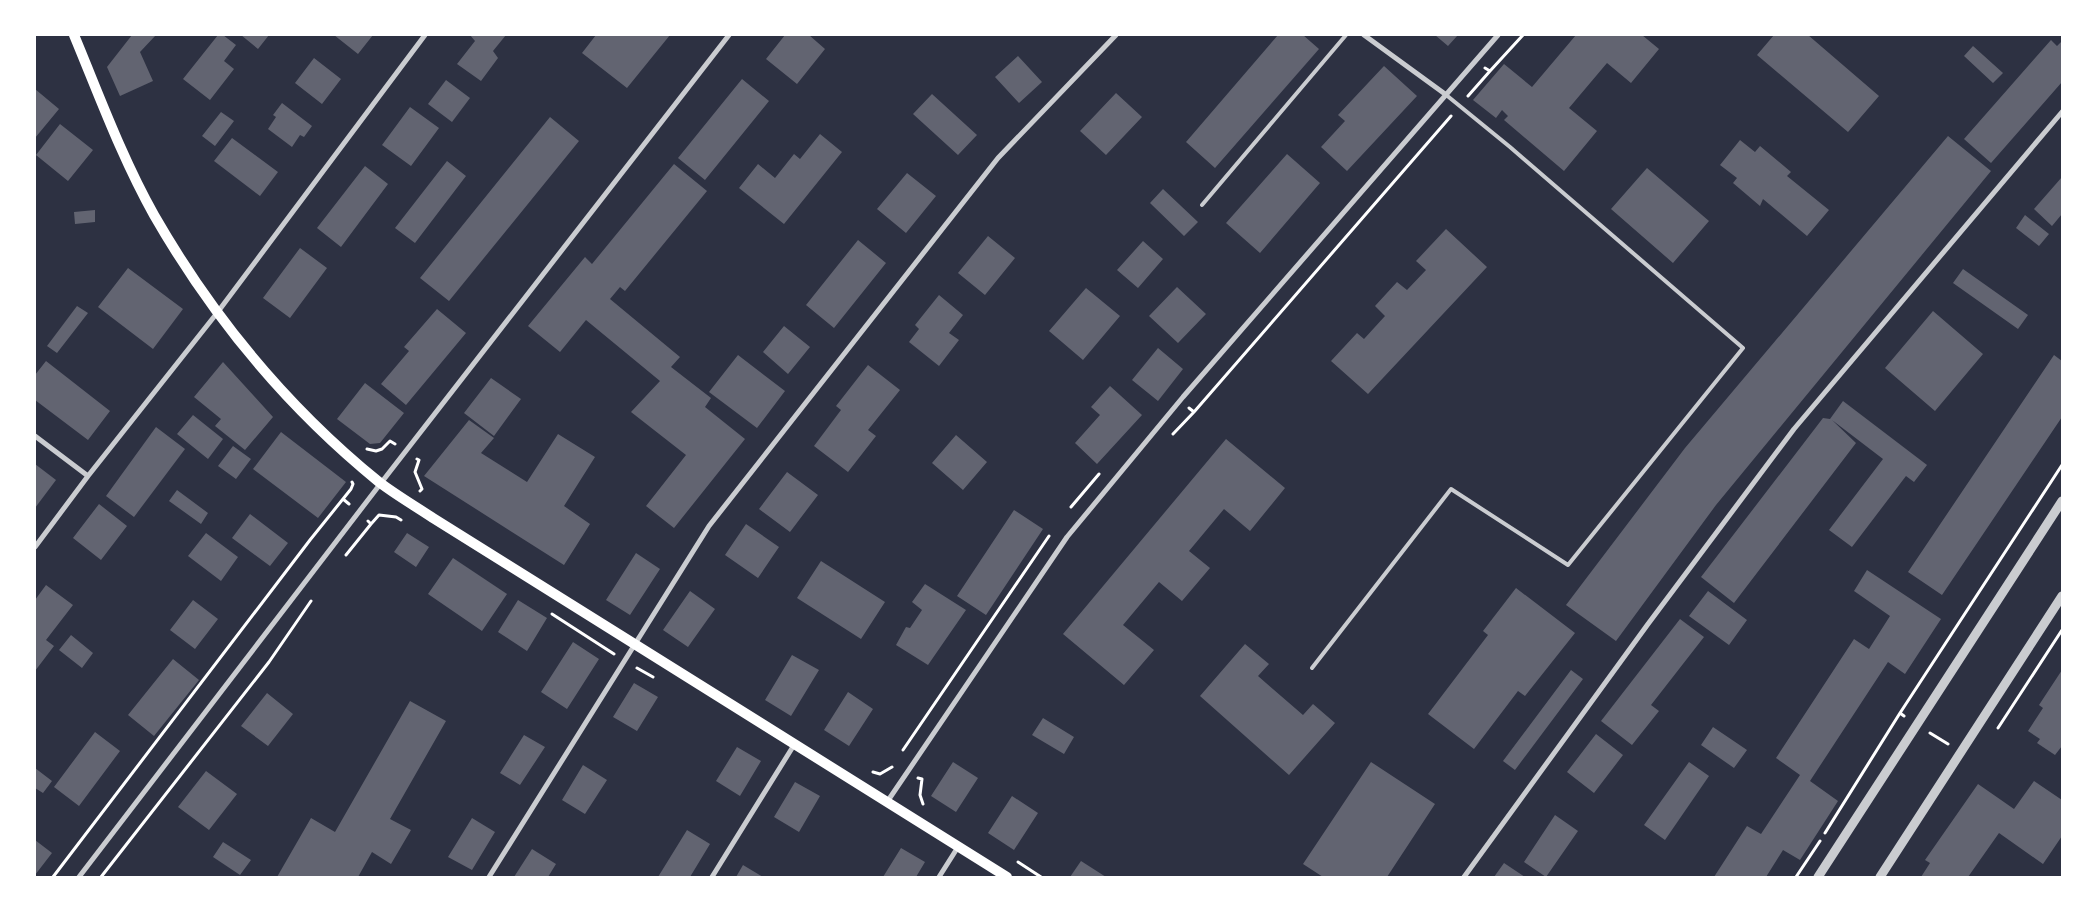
<svg xmlns="http://www.w3.org/2000/svg" width="2097" height="912" font-family="Manrope,sans-serif">
<style>
.building{fill:#626471}
.lines{fill:none;stroke-linecap:round;stroke-linejoin:round}
.path{stroke:#fff;stroke-width:3}
.service{stroke:#caccd0;stroke-width:4}
.minor{stroke:#caccd0;stroke-width:5}
.tertiary{stroke:#caccd0;stroke-width:9}
.secondary{stroke:#fff;stroke-width:10}
</style>
<rect width="100%" height="100%" fill="#2d3142"/>
<!-- building -->
<path class="building" d="M132 35H156L140 52 153 81 120 96 107 67Z
M218 35H223L236 45 224 61 234 69 210 100 183 79Z
M241 35H269L258 49Z
M334 35H373L358 54Z
M470 35H506L493 51 498 58 481 81 457 64 475 41Z
M596 35H670L627 88 582 53Z
M785 35H809L825 49 797 84 766 59Z
M1278 35H1303L1319 49 1215 168 1186 142Z
M1435 35H1458L1448 46Z
M1576 35H1642L1659 49 1631 83 1607 63 1569 108 1597 131 1564 171 1504 120 1508 116 1502 110 1496 118 1473 100 1504 64 1532 87Z
M1774 35H1808L1879 96 1848 132 1757 55Z
M2051 40 2057 46 2062 41V82L1991 163 1964 139Z
M1973 46 2003 73 1993 83 1964 56Z
M1018 56 1042 82 1019 103 995 77Z
M314 58 341 79 322 104 295 83Z
M1384 66 1417 96 1347 171 1321 147 1345 121 1338 115Z
M742 79 769 101 705 180 678 158Z
M446 80 470 98 452 122 428 104Z
M35 89 59 109 35 138Z
M1116 93 1142 117 1106 155 1080 131Z
M932 94 977 135 958 155 913 114Z
M282 103 312 126 304 137 300 135 292 147 268 129 276 117 273 115Z
M410 107 439 128 411 166 382 145Z
M221 112 234 121 215 146 202 136Z
M550 117 579 141 449 301 420 278Z
M60 124 93 150 68 181 36 155Z
M820 134 842 152 784 224 739 188 758 164 775 178 794 154 800 159Z
M1948 136 1991 171 1716 505 1616 641 1566 605 1685 448Z
M232 138 278 172 260 196 214 161Z
M1740 140 1755 152 1760 146 1791 172 1787 176 1829 210 1807 236 1763 199 1760 206 1733 183 1737 178 1720 165Z
M1287 154 1320 183 1260 253 1226 223Z
M447 161 466 176 415 243 395 228Z
M674 164 707 191 625 291 620 287 610 299 680 357 671 367 711 398 705 407 745 439 674 528 646 506 686 455 631 412 660 381 586 320 560 352 528 326 585 257 592 264Z
M365 166 388 184 341 247 317 228Z
M1647 168 1709 221 1673 263 1611 209Z
M907 173 936 196 906 233 877 209Z
M2062 177V214L2052 226 2034 209Z
M1163 189 1198 222 1184 236 1150 203Z
M95 210V222L75 224 74 212Z
M2025 215 2049 234 2039 246 2016 228Z
M1446 229 1487 267 1368 394 1331 361 1357 333 1364 339 1385 316 1375 306 1397 282 1407 290 1426 270 1416 261Z
M988 236 1015 258 985 295 958 273Z
M858 240 886 263 834 328 806 305Z
M1143 241 1163 259 1138 288 1117 270Z
M300 248 327 268 290 318 263 298Z
M128 268 183 309 153 349 98 307Z
M1963 269 2028 315 2018 329 1953 283Z
M1177 287 1206 314 1178 343 1149 316Z
M1086 288 1120 316 1083 360 1049 331Z
M939 295 963 315 949 333 959 340 939 366 909 342 919 329 915 325Z
M77 306 88 313 57 353 47 346Z
M437 309 466 333 406 405 381 384 409 351 404 347Z
M1933 311 1983 354 1935 411 1885 368Z
M784 326 810 347 788 374 763 352Z
M1158 348 1183 369 1158 401 1132 380Z
M738 355 785 391 757 428 709 392Z
M2054 355 2062 361V417L1942 595 1908 572Z
M46 361 110 411 88 440 35 400V375Z
M223 362 273 417 245 450 215 426 221 419 194 397Z
M868 365 900 390 868 430 876 436 848 472 814 446 841 410 836 406Z
M491 378 521 399 494 436 464 413Z
M365 383 404 413 380 443 370 444 337 419Z
M1110 386 1142 415 1097 464 1075 443 1100 415 1091 407Z
M1843 401 1927 465 1914 482 1906 476 1852 547 1829 530 1883 459 1832 420 1856 443 1734 603 1701 577 1823 418 1830 419Z
M193 415 223 439 208 459 177 434Z
M469 420 494 438 481 453 527 482 558 434 595 457 564 506 590 524 564 565 424 476Z
M156 427 185 449 134 517 106 496Z
M281 432 346 482 318 518 253 469Z
M956 435 987 462 963 490 932 463Z
M1226 439 1285 488 1250 531 1224 509 1189 551 1210 568 1182 601 1159 582 1123 625 1154 650 1124 685 1063 634Z
M233 446 251 459 236 479 218 466Z
M35 464 56 480 35 508Z
M787 472 818 495 790 532 759 509Z
M177 490 208 513 201 524 169 501Z
M99 504 127 526 101 560 73 538Z
M1014 510 1043 529 986 615 957 596Z
M250 514 288 543 270 566 232 538Z
M746 524 779 547 758 578 725 555Z
M206 533 238 557 221 581 188 556Z
M407 533 429 547 416 567 394 552Z
M636 553 660 569 630 615 606 600Z
M453 558 507 594 482 631 428 594Z
M821 561 885 602 861 639 797 598Z
M1867 570 1941 619 1905 674 1888 662 1810 781 1838 801 1800 860 1783 850 1766 877H1714L1747 826 1761 834 1800 775 1776 758 1854 639 1869 649 1890 616 1854 591Z
M925 584 966 610 928 665 896 645 906 627 910 628 922 610 912 602Z
M46 585 73 605 46 640 54 646 35 671V600Z
M1516 588 1575 633 1525 696 1518 691 1474 749 1428 714 1488 635 1483 631Z
M690 591 715 609 688 647 663 630Z
M1708 591 1747 620 1729 645 1689 616Z
M193 600 218 619 195 649 170 630Z
M518 600 547 618 527 651 498 632Z
M1680 619 1704 637 1651 705 1659 711 1632 745 1601 721Z
M71 635 93 653 82 668 59 650Z
M573 642 599 659 567 709 541 692Z
M1245 644 1269 664 1258 676 1303 715 1313 704 1335 723 1289 775 1200 696Z
M792 655 819 670 791 716 765 700Z
M173 659 199 680 154 736 128 715Z
M1571 670 1583 679 1515 770 1503 761Z
M2062 670V746L2055 755 2037 743 2040 739 2028 731 2043 708 2039 705Z
M634 683 658 697 637 731 613 717Z
M848 692 873 709 849 746 824 730Z
M267 693 293 714 268 746 241 726Z
M410 701 446 721 390 819 411 830 391 864 372 852 358 877H277L311 818 335 832Z
M1043 718 1074 737 1064 754 1032 735Z
M1713 727 1747 750 1734 768 1701 745Z
M95 732 120 751 79 806 54 787Z
M1596 734 1623 755 1594 793 1567 772Z
M524 735 545 747 520 785 500 773Z
M737 747 761 761 740 796 716 781Z
M953 762 978 778 956 812 931 796Z
M1371 762 1435 804 1387 877H1323L1303 864Z
M1689 762 1709 776 1665 840 1644 825Z
M583 765 607 780 585 814 562 800Z
M35 768 52 781 43 793 35 788Z
M206 771 237 794 209 830 178 807Z
M2034 781 2062 800V836L2043 864 1999 833 1968 877H1921L1930 863 1925 860 1978 784 2014 809Z
M795 782 820 796 799 832 774 817Z
M1012 796 1038 813 1014 850 988 833Z
M1555 815 1578 831 1546 877 1524 862Z
M472 818 495 832 472 870 448 857Z
M687 830 710 844 690 877H658Z
M35 840 52 853 35 875Z
M223 842 251 860 240 875 213 857Z
M901 848 925 862 916 877H883Z
M532 849 556 864 548 877H514Z
M1081 861 1106 877H1070Z
M1504 863 1525 877H1494Z
M743 865 763 877H736Z"/>
<g class="lines">
<!-- path -->
<path class="path" d="M1490 71 1523 35
M1468 96 1490 71 1485 68
M1194 412 1451 116
M1173 434 1194 412 1189 408
M367 449 376 451 382 449 390 441 395 444
M417 459 419 460 415 472 422 489 420 491
M343 499 349 504
M1071 507 1099 474
M368 521 371 524 379 515 396 517 401 520
M346 555 371 524
M552 614 614 654
M637 668 653 677
M1904 716 1900 713 2062 465
M1998 728 2062 630
M1930 733 1948 744
M903 750 1049 536
M873 772 880 774 892 767
M918 778 922 779 920 795 923 804
M1825 833 1900 713
M1018 862 1041 877
M53 877 310 540 351 489 353 484 352 482
M101 877 269 662 311 601
M1796 877 1820 841"/>
<!-- service -->
<path class="service" d="M1202 205 1346 35
M1312 668 1451 489 1568 565 1743 348 1510 147 1445 94"/>
<!-- minor -->
<path class="minor" d="M1364 35 1445 94
M35 436 88 476
M35 547 88 476 217 313 425 35
M887 802 1067 537 1183 397 1498 35
M79 877 381 483 729 35
M489 877 709 526 998 158 1116 35
M712 877 794 745
M939 877 958 847
M1464 877 1648 624 1794 429 2062 112"/>
<!-- tertiary -->
<path class="tertiary" d="M1818 877 2062 501
M1880 877 2062 596"/>
<!-- secondary -->
<path class="secondary" d="M74 35C99 95 122 158 154 215 212 316 288 408 379 482 396 495 415 506 433 518L1007 877"/>
</g>
<!-- border -->
<rect width="2097" height="912" fill="none" stroke="#ffffff" stroke-width="72"/>
</svg>
